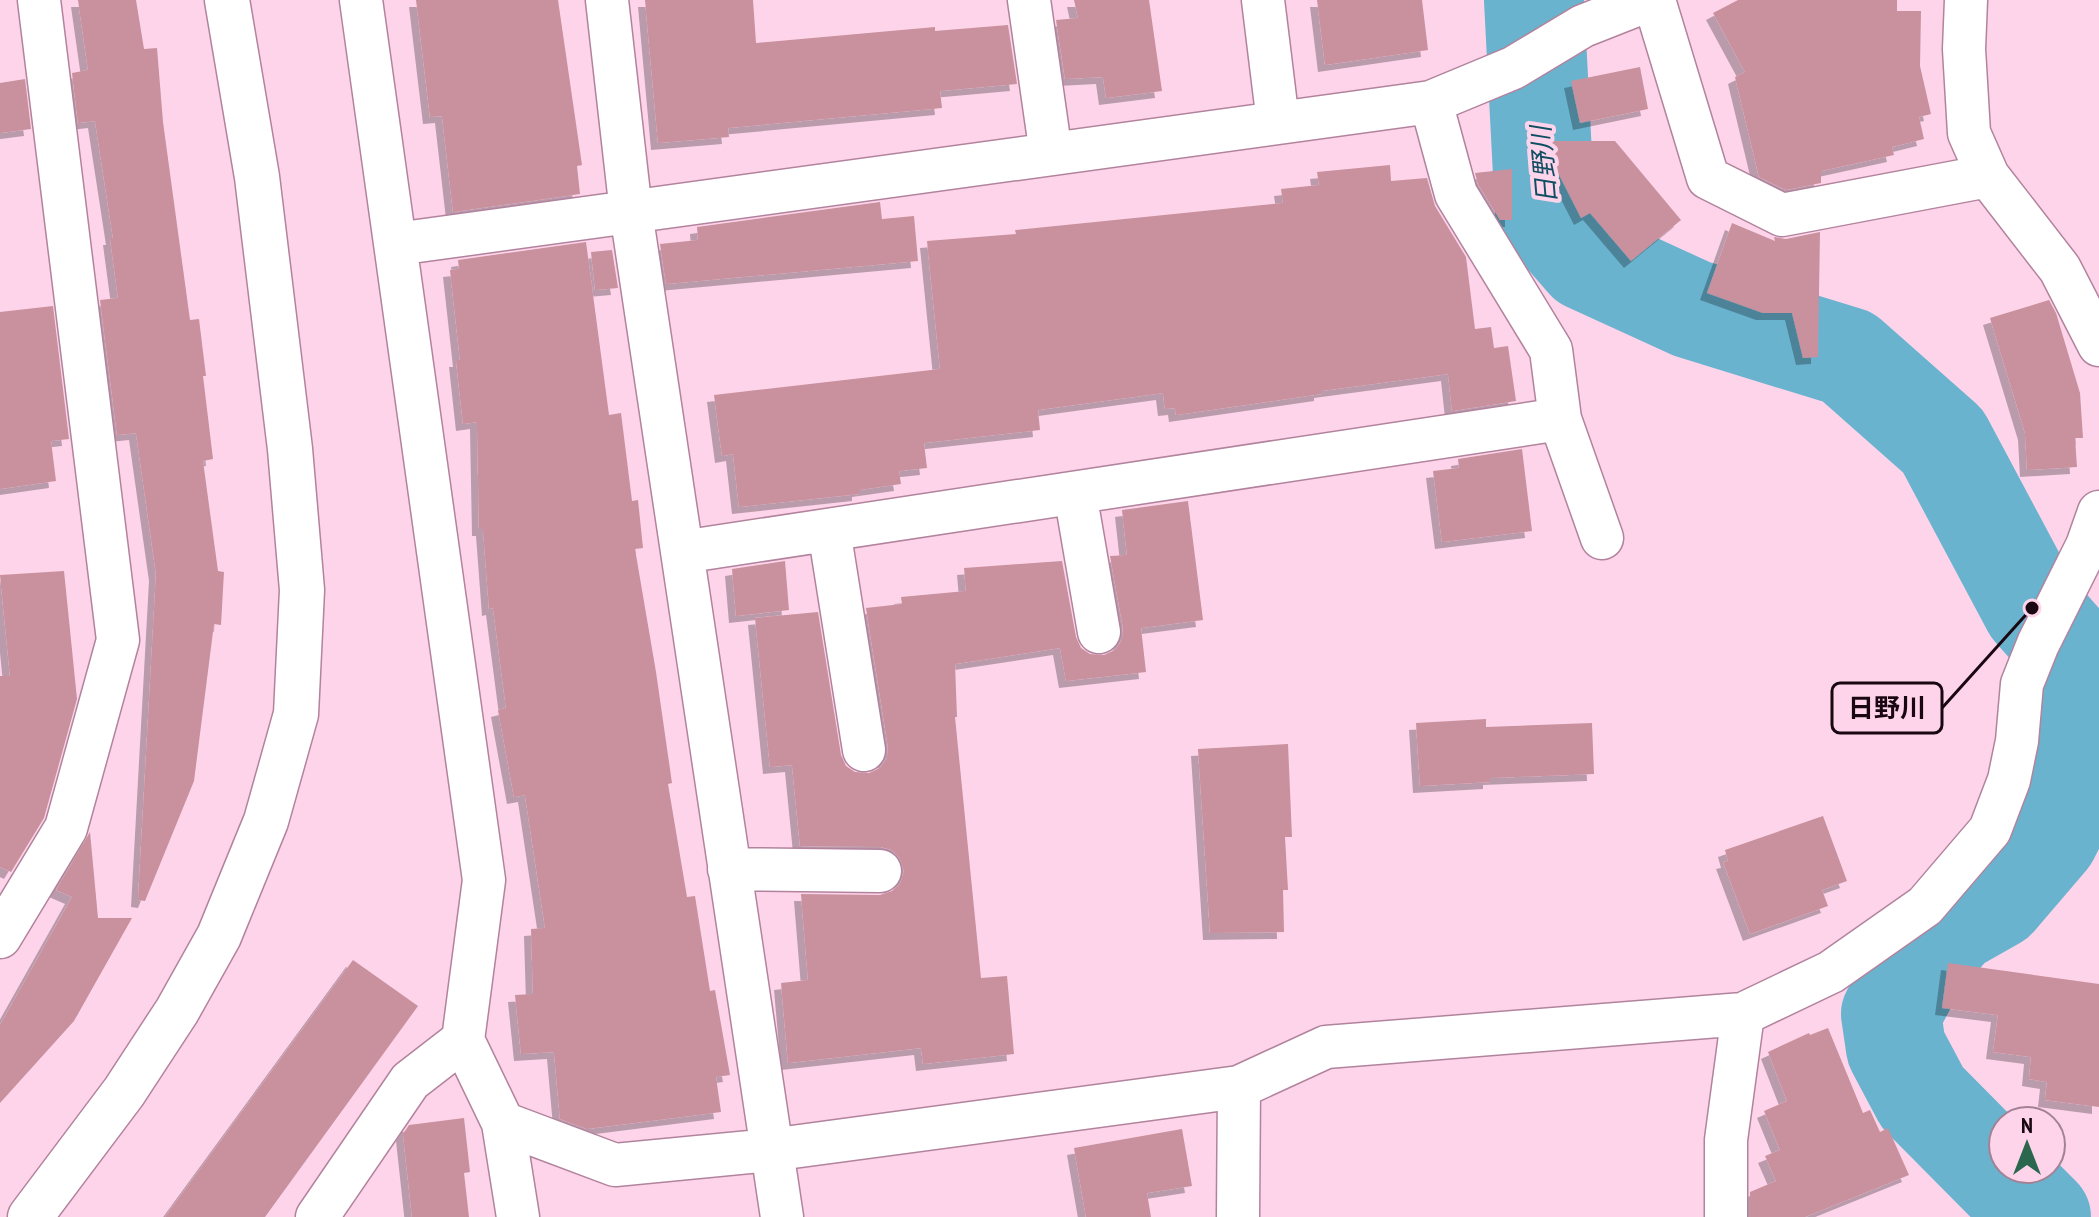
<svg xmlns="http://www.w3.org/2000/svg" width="2099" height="1217" font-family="'PT Sans Narrow','Noto Sans JP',sans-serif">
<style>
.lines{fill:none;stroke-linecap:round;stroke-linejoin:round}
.river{stroke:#69b3cf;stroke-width:100}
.building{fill:#c8919d;filter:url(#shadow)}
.minor-casing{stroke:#b2839d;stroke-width:45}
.tertiary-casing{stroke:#b2839d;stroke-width:47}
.minor{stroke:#fff;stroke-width:42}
.tertiary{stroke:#fff;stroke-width:44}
.labels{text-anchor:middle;stroke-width:8;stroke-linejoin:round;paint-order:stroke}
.water-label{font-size:26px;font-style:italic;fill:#0f4d62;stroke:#fed4ea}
.leader{fill:none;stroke:#190812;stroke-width:3}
.callout-dot{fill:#190812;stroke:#fed4ea;stroke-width:3}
.callout{fill:#fed4ea;stroke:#190812;stroke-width:3}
.callout-label{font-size:26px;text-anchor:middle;font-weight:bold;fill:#190812}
</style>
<defs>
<filter id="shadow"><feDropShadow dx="-7" dy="7" stdDeviation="0" flood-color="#0004"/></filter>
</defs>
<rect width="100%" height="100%" fill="#fed4ea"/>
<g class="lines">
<!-- river -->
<path class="river" d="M1534 0 1545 213 1587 261 1692 309 1848 357 1943 441 2032 608 2078 660 2085 764 2049 837 1996 899 1952 924 1916 967 1891 1014 1896 1048 1922 1097 2041 1217"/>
</g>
<!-- building -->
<path class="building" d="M78 0H136L144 49 157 48 163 122 190 320 199 319 206 376H203L213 459 203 461 218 571 224 572 221 625 214 624 194 781 145 901 138 900 156 574 136 433 117 435 100 300 118 298 110 238H113L95 121 78 123 72 73 88 70Z
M416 0H558L582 165 577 166 580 194 453 212 442 116 430 117Z
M645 0H753L756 43 935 27V31L1008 25 1017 84 940 91 942 108 728 128 729 137 658 143Z
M1074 0H1149L1162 91 1106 98 1103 77 1065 79 1056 20 1078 18Z
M1317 0H1422L1428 50 1325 65Z
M1738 0H1897V11H1921L1920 66 1931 114 1919 117 1924 139 1892 147 1894 155 1821 171V183L1786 190 1759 177 1735 77 1745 72 1713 13Z
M1640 67 1648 109 1580 123 1571 81Z
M25 79 31 129 0 133V83Z
M1542 141H1615L1681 220 1631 261 1590 213 1581 218Z
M1390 165 1391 181 1427 178 1435 206 1466 257 1475 329 1491 327 1494 348 1508 346 1516 401 1452 411 1448 374 1321 391V394L1176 415 1175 408 1165 409 1163 393 1038 410 1040 430 924 443 927 468 899 471 901 484 859 490V494L739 507 733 454 722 456 714 395 940 369 927 241 1016 234 1015 230 1283 203 1281 189 1319 185 1317 172Z
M1512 169V220H1500L1478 184 1475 173Z
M880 202 882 219 914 216 918 261 666 284 660 244 698 240 697 227Z
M1732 223 1775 241 1774 237 1786 239 1820 232 1818 357 1803 358 1792 313H1763L1707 293Z
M586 242 609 415 621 413 632 501 638 500 643 548 635 549 656 672 672 783 668 784 687 897 695 896 710 991 715 990 730 1075 716 1077 721 1112 587 1129 560 1119 554 1052 521 1054 515 995 533 994 531 929 545 928 525 795 514 797 498 710 506 708 493 608 489 609 483 529H479L477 422 463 424 456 360H460L450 270 459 269 458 260Z
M612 250 618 288 595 290 591 252Z
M2049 300 2056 313 2080 393 2083 438H2075L2077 467 2027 470 2025 433 1990 318Z
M53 306 69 439 51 441 56 481 0 489V312Z
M1522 449 1532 531 1442 542 1433 471 1459 468 1458 459Z
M1188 501 1203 620 1141 628 1146 672 1066 681 1060 648 955 664 957 717H955L981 978 1007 976 1014 1054 923 1064 921 1048 788 1063 781 983 808 980 801 894 880 895 892 891 900 884 904 871 900 859 892 850 881 847 800 846 792 765 770 767 755 618 818 612 841 755 846 766 855 772 869 773 880 768 887 758 888 747 866 608 902 604 901 597 966 591 964 568 1062 561 1076 637 1081 648 1090 654 1104 655 1115 650 1122 640 1123 628 1110 556 1127 555 1122 510Z
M785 561 789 610 736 616 732 569Z
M64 571 77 699 44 818 11 872 0 867V676H10L0 575Z
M1486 719V727L1592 723 1594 774 1490 778V782L1420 786 1416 723Z
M1288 744 1292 837H1285L1288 890H1283L1284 932 1210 933 1198 749Z
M1823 816 1847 881 1822 890 1828 906 1750 934 1723 862 1728 861 1725 850Z
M90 832 98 918H132L74 1021 0 1103V1025L72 897 56 890Z
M353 960 418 1006 265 1217H165Z
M1948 963 2099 984V1107L2045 1100 2047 1082 2029 1079 2031 1057 1993 1052 1998 1015 1942 1008Z
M1828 1028 1863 1113 1870 1110 1880 1132 1888 1128 1909 1175 1805 1217H1750V1192L1776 1181 1765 1156 1780 1150 1764 1111 1787 1101 1768 1052 1809 1033 1810 1035Z
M464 1118 470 1172 464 1173 469 1217H412L403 1134 409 1125Z
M1182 1129 1192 1186 1147 1193 1151 1217H1086L1074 1148Z"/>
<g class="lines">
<defs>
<path id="minor" d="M361 0 484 880 463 1040 503 1123 518 1217
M607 0 631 212 782 1217
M1029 0 1051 154
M1263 0 1278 122
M1654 0 1708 178 1782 215 1988 176
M1966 0 1964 49 1969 133 1988 176 2060 269 2099 345
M1431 102 1456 194 1551 350 1560 419 1602 538
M396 244 1431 102 1513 68 1583 26 1649 0
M1075 493 1099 632
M829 530 864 750
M682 552 1560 419
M729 869 880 871
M0 937 66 828 118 640 39 0
M503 1123 615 1165 770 1150 1239 1087 1326 1047 1743 1014
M317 1217 410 1081 463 1040
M1238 1217 1239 1087
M1726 1217V1140L1743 1014 1831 972 1925 906 1990 830 2009 780 2017 741 2022 684 2038 644 2087 546 2099 512"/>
<path id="tertiary" d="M30 1217 124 1092 177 1011 219 936 266 821 296 714 302 590 290 449 257 177 227 0"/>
</defs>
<!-- minor casing -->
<use href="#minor" class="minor-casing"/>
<!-- tertiary casing -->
<use href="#tertiary" class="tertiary-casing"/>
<!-- minor -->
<use href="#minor" class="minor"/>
<!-- tertiary -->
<use href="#tertiary" class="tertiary"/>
</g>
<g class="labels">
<!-- water labels -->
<g class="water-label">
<text transform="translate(1544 165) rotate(-95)" y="9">日野川</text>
</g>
</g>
<!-- callouts -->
<path class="leader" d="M2032 608L1942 708"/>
<circle class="callout-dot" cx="2032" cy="608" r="8"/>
<rect class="callout" x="1832" y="683" width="110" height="50" rx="8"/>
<g class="callout-label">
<text x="1887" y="717">日野川</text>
</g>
<!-- north arrow -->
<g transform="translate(2027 1145)"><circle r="38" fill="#fed4ea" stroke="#a28294" stroke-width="2"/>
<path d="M0-6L14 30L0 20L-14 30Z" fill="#2b664f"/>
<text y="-12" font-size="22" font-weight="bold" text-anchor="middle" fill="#190812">N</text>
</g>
</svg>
